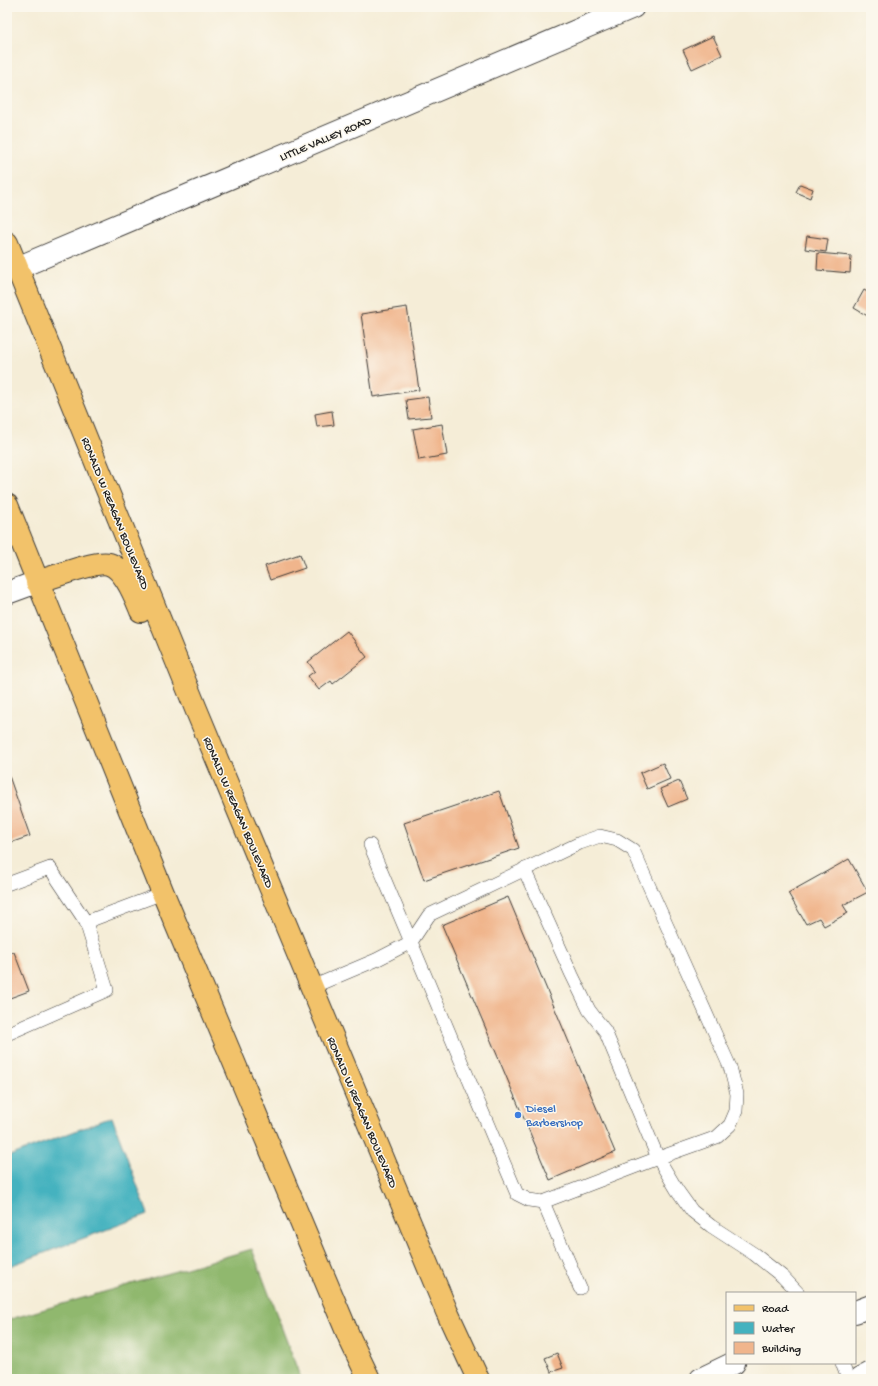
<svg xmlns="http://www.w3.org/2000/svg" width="878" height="1386" font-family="'Gochi Hand',sans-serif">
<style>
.forest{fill:#90b86e;stroke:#566a45}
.water{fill:#44b2bf;stroke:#30676e}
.building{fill:#f0b58c}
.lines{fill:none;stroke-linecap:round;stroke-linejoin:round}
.service-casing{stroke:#3d3b38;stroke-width:14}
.minor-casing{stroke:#3d3b38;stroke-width:24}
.tertiary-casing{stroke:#3d3b38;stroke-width:24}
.primary-casing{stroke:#3d3b38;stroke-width:24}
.service{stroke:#fff;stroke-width:13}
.minor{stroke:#fff;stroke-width:22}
.tertiary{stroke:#fff;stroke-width:22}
.primary{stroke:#f2c26a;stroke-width:22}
.shop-dot{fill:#3f7fe0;stroke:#fbf7ec;stroke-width:1.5}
.labels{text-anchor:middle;stroke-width:3;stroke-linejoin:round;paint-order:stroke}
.street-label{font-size:12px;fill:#1c1c1c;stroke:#fbf7ec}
.shop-label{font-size:12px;fill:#366cbe;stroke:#fbf7ec;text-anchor:start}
</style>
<rect width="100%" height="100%" fill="#fbf7ec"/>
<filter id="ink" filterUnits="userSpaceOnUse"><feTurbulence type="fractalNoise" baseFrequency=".025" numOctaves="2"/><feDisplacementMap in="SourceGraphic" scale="8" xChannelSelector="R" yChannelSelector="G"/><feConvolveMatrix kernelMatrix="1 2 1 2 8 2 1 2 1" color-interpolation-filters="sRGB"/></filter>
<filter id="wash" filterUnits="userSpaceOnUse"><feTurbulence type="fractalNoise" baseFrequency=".012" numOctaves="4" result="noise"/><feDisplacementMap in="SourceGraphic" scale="16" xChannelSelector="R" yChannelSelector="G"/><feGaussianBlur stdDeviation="0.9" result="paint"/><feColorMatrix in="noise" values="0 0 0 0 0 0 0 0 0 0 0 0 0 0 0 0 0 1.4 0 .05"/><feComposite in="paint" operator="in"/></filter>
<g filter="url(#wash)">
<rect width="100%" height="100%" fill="#f5edd7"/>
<!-- forest -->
<path class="forest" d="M252 1249 301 1379H7V1320Z"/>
<!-- water -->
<path class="water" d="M112 1117 148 1214 7 1267V1157Z"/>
<g id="blocks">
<!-- building -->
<path class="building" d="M713 36 722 55 692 69 683 50Z
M800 184 813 189 810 198 796 192Z
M807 236 828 239 826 252 805 249Z
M818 253 851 256 850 273 817 270Z
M864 290 871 294V318L854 308Z
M407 307 419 390 373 397 361 314Z
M428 397 431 417 409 419 406 400Z
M332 411 334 425 317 427 315 414Z
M442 424 447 455 419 460 413 429Z
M300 554 305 568 270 580 265 566Z
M347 631 367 657 333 684 331 681 319 690 308 676 315 671 308 662Z
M663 763 670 779 647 789 640 773Z
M9 776 30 836 7 844V777Z
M679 781 687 799 668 807 660 789Z
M499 791 519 848 424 880 404 823Z
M849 859 868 892 843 905 848 913 824 926 819 918 806 924 788 893Z
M508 897 615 1152 550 1180 442 925Z
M14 952 29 991 7 999V954Z
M557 1353 563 1368 551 1372 545 1358Z"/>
</g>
</g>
<g filter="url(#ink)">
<use href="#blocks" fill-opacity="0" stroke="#3d3b38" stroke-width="1"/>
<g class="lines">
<defs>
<path id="service" d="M370 845 411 942
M524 869 572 975 589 1010 605 1031 658 1158 677 1190 692 1211 711 1226 754 1254 783 1277 798 1293
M7 884 50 868 86 922 163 893
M312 987 376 960 411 942 517 1194 529 1200 543 1202 658 1158 717 1137 730 1125 736 1111 737 1094 730 1067 633 850 617 840 600 836 580 843 429 915 411 942
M7 1034 107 990 86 922
M543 1202 580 1288
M842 1363 848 1379"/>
<path id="minor" d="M17 268 633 7
M7 593 37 582"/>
<path id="tertiary" d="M855 1312 871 1306
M701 1379 734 1363
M860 1379 871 1373"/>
<path id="primary" d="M7 243 196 709 447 1312 478 1379
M7 505 163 893 350 1339 369 1379
M37 582C51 578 97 560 109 564 125 569 135 596 141 611"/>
</defs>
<!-- service casing -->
<use href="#service" class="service-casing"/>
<!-- minor casing -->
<use href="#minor" class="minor-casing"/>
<!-- tertiary casing -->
<use href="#tertiary" class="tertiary-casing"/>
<!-- primary casing -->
<use href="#primary" class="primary-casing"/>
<!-- service -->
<use href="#service" class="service"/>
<!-- minor -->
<use href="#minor" class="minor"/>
<!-- tertiary -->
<use href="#tertiary" class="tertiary"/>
<!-- primary -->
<use href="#primary" class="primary"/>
</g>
</g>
<!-- markers -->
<circle class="shop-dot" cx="518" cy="1115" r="4"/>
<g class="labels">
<!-- street labels -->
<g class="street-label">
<text transform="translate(325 138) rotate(-23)" y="4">LITTLE VALLEY ROAD</text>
<text transform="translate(116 513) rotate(68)" y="4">RONALD W REAGAN BOULEVARD</text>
<text transform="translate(239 812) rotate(67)" y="4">RONALD W REAGAN BOULEVARD</text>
<text transform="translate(363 1112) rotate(67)" y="4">RONALD W REAGAN BOULEVARD</text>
</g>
<!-- shop labels -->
<g class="shop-label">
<text x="526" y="1112">Diesel<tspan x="526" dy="14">Barbershop</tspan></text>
</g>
</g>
<!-- margin -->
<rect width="878" height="1386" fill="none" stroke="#fbf7ec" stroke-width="24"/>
<!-- legend -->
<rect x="726" y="1292" width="130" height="72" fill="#fbf7ec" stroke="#a29f99"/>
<rect x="734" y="1305" width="20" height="6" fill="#f2c26a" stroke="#a29f99"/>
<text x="762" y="1312" font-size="12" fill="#1c1c1c">Road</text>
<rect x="734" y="1322" width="20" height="12" fill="#44b2bf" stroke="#a29f99"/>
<text x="762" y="1332" font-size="12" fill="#1c1c1c">Water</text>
<rect x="734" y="1342" width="20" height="12" fill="#f0b58c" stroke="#a29f99"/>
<text x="762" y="1352" font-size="12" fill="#1c1c1c">Building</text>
</svg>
